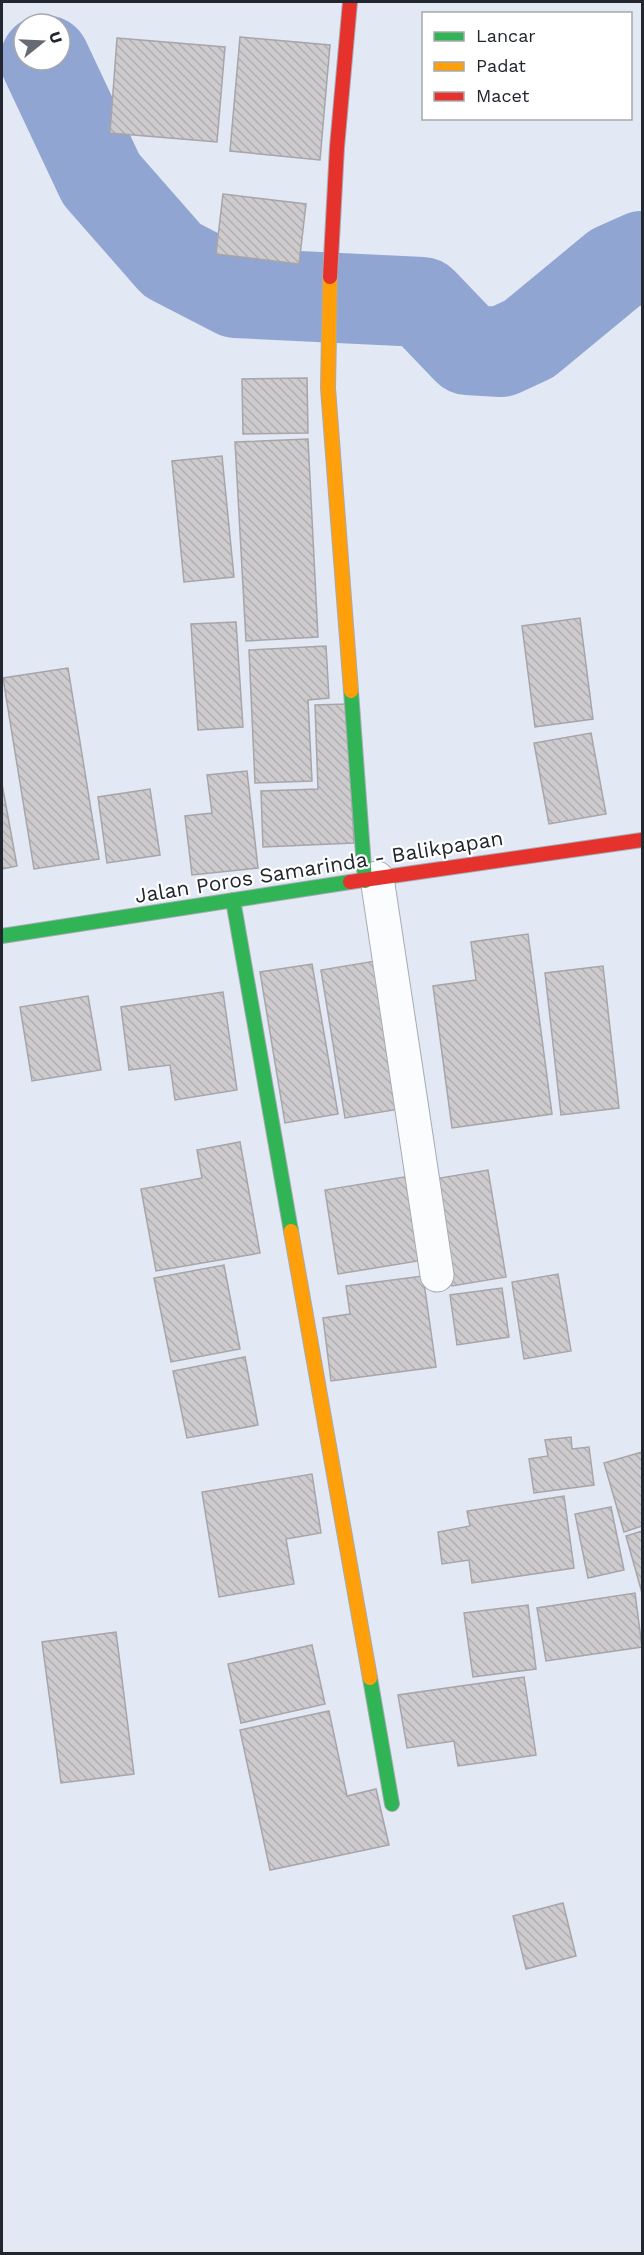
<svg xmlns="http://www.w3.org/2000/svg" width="644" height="2255" font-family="'Work Sans',sans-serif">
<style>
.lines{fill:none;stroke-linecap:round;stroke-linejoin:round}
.river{stroke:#91a5d2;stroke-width:90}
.building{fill:url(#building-back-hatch);stroke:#a7a5a8;stroke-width:1.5}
.street-casing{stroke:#a6aab4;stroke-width:35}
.fast-casing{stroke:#a6aab4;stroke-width:16}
.slow-casing{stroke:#a6aab4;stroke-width:16}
.jam-casing{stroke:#a6aab4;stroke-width:16}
.street{stroke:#fbfcfd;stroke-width:33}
.fast{stroke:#30b455;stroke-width:14}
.slow{stroke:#ff9f0a;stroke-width:14}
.jam{stroke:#e5322d;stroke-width:14}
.labels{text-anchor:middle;stroke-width:4.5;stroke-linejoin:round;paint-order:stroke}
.street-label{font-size:21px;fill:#22262e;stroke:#fff}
</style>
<defs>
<pattern id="building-back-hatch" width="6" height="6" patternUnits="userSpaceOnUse" patternTransform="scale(1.5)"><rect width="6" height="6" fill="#cdcbce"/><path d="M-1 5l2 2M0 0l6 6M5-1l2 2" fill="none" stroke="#b0aeb1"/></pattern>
</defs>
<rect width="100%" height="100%" fill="#e2e8f4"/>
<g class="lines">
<!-- river -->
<path class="river" d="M45 60 101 179 172 260 236 293 422 302 468 350 501 352 529 339 615 268 642 256"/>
</g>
<!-- building -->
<path class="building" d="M240 37 330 45 320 160 230 151Z
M117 38 225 47 217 142 110 133Z
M223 194 306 204 299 264 216 254Z
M307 378 308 433 243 434 242 379Z
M308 439 318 637 246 641 235 442Z
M222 456 234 577 184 582 172 461Z
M580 618 593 719 535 727 522 626Z
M236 622 243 727 198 730 191 624Z
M326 646 329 698 308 700 312 781 255 783 249 650Z
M68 668 99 859 34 869 3 678Z
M347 704 354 843 263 847 261 791 318 789 315 705Z
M591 733 606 814 549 824 534 743Z
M247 771 258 868 192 875 185 816 212 813 207 775Z
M2 784 17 866 2 869Z
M150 789 160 855 107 863 98 797Z
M528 934 552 1114 452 1128 433 986 476 980 471 942Z
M381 960 406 1108 345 1118 321 970Z
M312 964 338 1114 285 1123 260 972Z
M603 966 619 1108 561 1115 545 973Z
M223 992 237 1090 175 1100 170 1065 129 1070 121 1007Z
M88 996 101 1070 32 1081 20 1007Z
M240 1142 260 1253 156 1271 141 1189 202 1178 197 1150Z
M488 1170 506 1277 452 1286 434 1179Z
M410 1176 424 1260 338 1274 325 1190Z
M224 1265 240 1349 171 1362 154 1278Z
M558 1274 571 1351 524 1359 512 1282Z
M423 1276 436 1367 331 1381 323 1318 350 1314 346 1286Z
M502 1288 509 1337 457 1345 450 1295Z
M245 1357 258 1425 187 1438 173 1371Z
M571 1437 572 1449 589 1447 594 1485 534 1493 529 1459 548 1456 545 1440Z
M642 1452V1526L624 1532 604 1463Z
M312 1474 321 1533 286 1539 294 1584 219 1597 202 1492Z
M564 1496 574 1568 472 1583 469 1560 442 1564 438 1532 470 1526 467 1511Z
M611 1507 624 1570 588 1578 575 1514Z
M642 1531V1593L626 1536Z
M635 1593 642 1647 546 1661 537 1608Z
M528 1605 536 1669 473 1677 464 1613Z
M116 1632 134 1774 61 1783 42 1642Z
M312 1645 325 1704 241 1723 228 1664Z
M524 1677 536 1755 458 1766 454 1741 407 1748 398 1695Z
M329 1711 347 1796 376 1789 389 1845 270 1870 240 1730Z
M563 1903 576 1956 526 1969 513 1916Z"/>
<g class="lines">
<defs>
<path id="street" d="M377 878 437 1275"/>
<path id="fast" d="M351 691 365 881
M233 900 291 1231
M2 936 350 882
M370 1678 392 1804"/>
<path id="slow" d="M330 277 328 388 351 691
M291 1231 370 1678"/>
<path id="jam" d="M330 277 337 147 350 2
M350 882 642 840"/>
</defs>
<!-- street casing -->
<use href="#street" class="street-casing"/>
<!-- fast casing -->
<use href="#fast" class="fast-casing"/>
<!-- slow casing -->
<use href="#slow" class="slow-casing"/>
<!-- jam casing -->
<use href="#jam" class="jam-casing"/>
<!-- street -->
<use href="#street" class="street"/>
<!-- fast -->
<use href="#fast" class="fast"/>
<!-- slow -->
<use href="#slow" class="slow"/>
<!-- jam -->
<use href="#jam" class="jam"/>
</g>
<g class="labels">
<!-- street labels -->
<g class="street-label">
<text transform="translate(319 867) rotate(-9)" y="7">Jalan Poros Samarinda - Balikpapan</text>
</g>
</g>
<!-- border -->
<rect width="644" height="2255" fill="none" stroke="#22262e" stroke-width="6"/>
<!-- legend -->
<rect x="422" y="12" width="210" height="108" fill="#ffffff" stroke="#a7a8ab" stroke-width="1.5"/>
<rect x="434" y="32" width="30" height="9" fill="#30b455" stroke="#a7a8ab" stroke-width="1.5"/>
<text x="476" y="42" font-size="18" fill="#22262e">Lancar</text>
<rect x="434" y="62" width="30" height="9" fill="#ff9f0a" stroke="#a7a8ab" stroke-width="1.5"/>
<text x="476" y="72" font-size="18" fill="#22262e">Padat</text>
<rect x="434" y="92" width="30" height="9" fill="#e5322d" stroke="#a7a8ab" stroke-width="1.5"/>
<text x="476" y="102" font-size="18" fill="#22262e">Macet</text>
<!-- north arrow -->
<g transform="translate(42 42) rotate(72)"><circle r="28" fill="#ffffff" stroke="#a7a8ab" stroke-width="1.5"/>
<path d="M0-4.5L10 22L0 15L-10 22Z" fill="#656a73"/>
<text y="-9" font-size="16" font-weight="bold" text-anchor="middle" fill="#22262e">U</text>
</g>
</svg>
